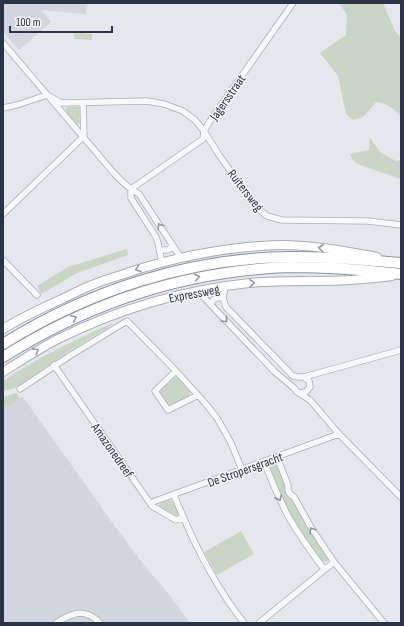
<svg xmlns="http://www.w3.org/2000/svg" width="404" height="626" font-family="'Sofia Sans Condensed',sans-serif">
<style>
.built{fill:#d2d6de}
.green{fill:#c9d6c5}
.lines{fill:none;stroke-linecap:round;stroke-linejoin:round}
.street-casing{stroke:#a9aeb7;stroke-width:7}
.secondary-casing{stroke:#a9aeb7;stroke-width:10}
.highway-casing{stroke:#8b94a3;stroke-width:12}
.street{stroke:#f7f8fa;stroke-width:5.5}
.secondary{stroke:#fff;stroke-width:8}
.highway{stroke:#fff;stroke-width:10}
.oneway{stroke:#9196a0}
.oneway2{stroke:#959aa2}
.labels{text-anchor:middle;stroke-width:3;stroke-linejoin:round;paint-order:stroke}
.street-label{font-size:13px;fill:#2b3445;stroke:#f4f6f9}
</style>
<rect width="100%" height="100%" fill="#e4e7ec"/>
<!-- built -->
<path class="built" d="M3 3H88L86 14 41 10 51 22 19 50 3 32Z
M22 396 92 494 111 521 144 565 167 592 190 623H3V409L20 399Z"/>
<!-- green -->
<path class="green" d="M339 3H383L395 31 401 38V116C393 108 386 103 376 102L363 117 353 120 346 114 338 76 320 53 346 35 347 15Z
M74 33 92 34V40L74 39Z
M68 107H77L79 108 80 123 79 124H77L66 112V108Z
M370 138 381 153 396 161 401 160V179L357 164 352 159 350 154 369 150Z
M127 249 128 255 77 273 41 294 37 286 68 267Z
M111 324 112 325 68 352 15 388 3 391V381C37 358 74 340 111 324Z
M172 377 178 378 190 391 189 397 173 405 167 404 160 395 161 389Z
M17 393 20 399 3 409V397Z
M272 463 276 464C279 470 282 477 284 484 286 490 286 495 292 499L307 526 328 557V561L327 562 321 561 297 527 281 495 269 468V465Z
M167 500C175 500 176 507 178 514L177 517 160 508 159 506 160 503Z
M241 531 254 554 217 575 204 552Z"/>
<g class="lines">
<defs>
<path id="street" d="M3 43C32 77 61 111 90 145 105 162 119 183 139 194L181 258
M47 95 61 103 147 101 164 104 183 111 195 120 204 131 219 155 257 208 267 216 282 220 368 221 401 225
M3 108 17 105 47 95
M131 189 203 139 204 131 210 121 293 3
M131 189V198L156 237 158 243 162 263
M3 214 81 139 84 138 83 103
M160 250H168L173 246
M3 260 37 295
M225 287 223 298 226 307 293 376 298 377H304L401 350
M198 291 211 305 275 372 294 388 297 392 310 400 339 434 401 497
M211 305C212 299 216 297 223 298
M54 365 152 506 176 520 183 518
M176 371 155 391 168 410 198 395
M20 389 71 355 127 321 176 371 205 403 217 418 231 443 242 470
M300 393 306 392 310 387 309 381 304 377
M277 457 288 485V490L290 494 294 497 312 529 334 562 384 623
M264 462C271 480 279 498 288 516 299 535 311 552 324 569
M174 495C192 540 214 585 244 623
M150 503 339 434
M56 623C72 613 85 607 100 623
M259 623 334 562"/>
<path id="secondary" d="M3 329C22 317 42 308 62 299 72 294 82 289 92 285 101 281 111 278 121 275 169 258 229 246 281 245 313 245 345 251 377 257
M3 372C22 360 40 348 60 338 119 309 184 290 249 283 283 280 316 282 350 280 364 279 378 278 392 276"/>
<path id="highway" d="M3 344C88 291 188 258 289 257 327 256 364 260 401 263
M3 357C92 301 187 270 292 267 328 267 365 270 401 274"/>
</defs>
<!-- street casing -->
<use href="#street" class="street-casing"/>
<!-- secondary casing -->
<use href="#secondary" class="secondary-casing"/>
<!-- highway casing -->
<use href="#highway" class="highway-casing"/>
<!-- street -->
<use href="#street" class="street"/>
<!-- secondary -->
<use href="#secondary" class="secondary"/>
<!-- highway -->
<use href="#highway" class="highway"/>
</g>
<!-- one-way arrows -->
<defs><path id="oneway-chevron" d="M-2-3.5L2.5 0L-2 3.5" fill="none" stroke-width="1.6" stroke-linecap="round" stroke-linejoin="round"/></defs>
<g class="oneway">
<use href="#oneway-chevron" transform="translate(160 226) rotate(-123)"/>
<use href="#oneway-chevron" transform="translate(225 320) rotate(46)"/>
<use href="#oneway-chevron" transform="translate(279 498) rotate(65)"/>
<use href="#oneway-chevron" transform="translate(312 530) rotate(-123)"/>
</g>
<g class="oneway2">
<use href="#oneway-chevron" transform="translate(321 248) rotate(-174)"/>
<use href="#oneway-chevron" transform="translate(138 269) rotate(162)"/>
<use href="#oneway-chevron" transform="translate(197 277) rotate(-11)"/>
<use href="#oneway-chevron" transform="translate(252 283) rotate(-4)"/>
<use href="#oneway-chevron" transform="translate(74 318) rotate(-25)"/>
<use href="#oneway-chevron" transform="translate(36 351) rotate(-29)"/>
</g>
<g class="labels">
<!-- street labels -->
<g class="street-label">
<text transform="translate(227 97) rotate(-55)" y="5">Jagersstraat</text>
<text transform="translate(246 190) rotate(52)" y="5">Ruitersweg</text>
<text transform="translate(194 293) rotate(-11)" y="5">Expressweg</text>
<text transform="translate(113 450) rotate(55)" y="5">Amazonedreef</text>
<text transform="translate(245 469) rotate(-20)" y="5">De Stropersgracht</text>
</g>
</g>
<!-- border -->
<rect width="404" height="626" fill="none" stroke="#2b3445" stroke-width="8"/>
<!-- scale -->
<path d="M10 26v6h102v-6" fill="none" stroke="#2b3445" stroke-width="2"/>
<text x="16" y="26" font-size="12" fill="#2b3445" stroke="#f4f6f9" stroke-width="3" paint-order="stroke">100 m</text>
</svg>
